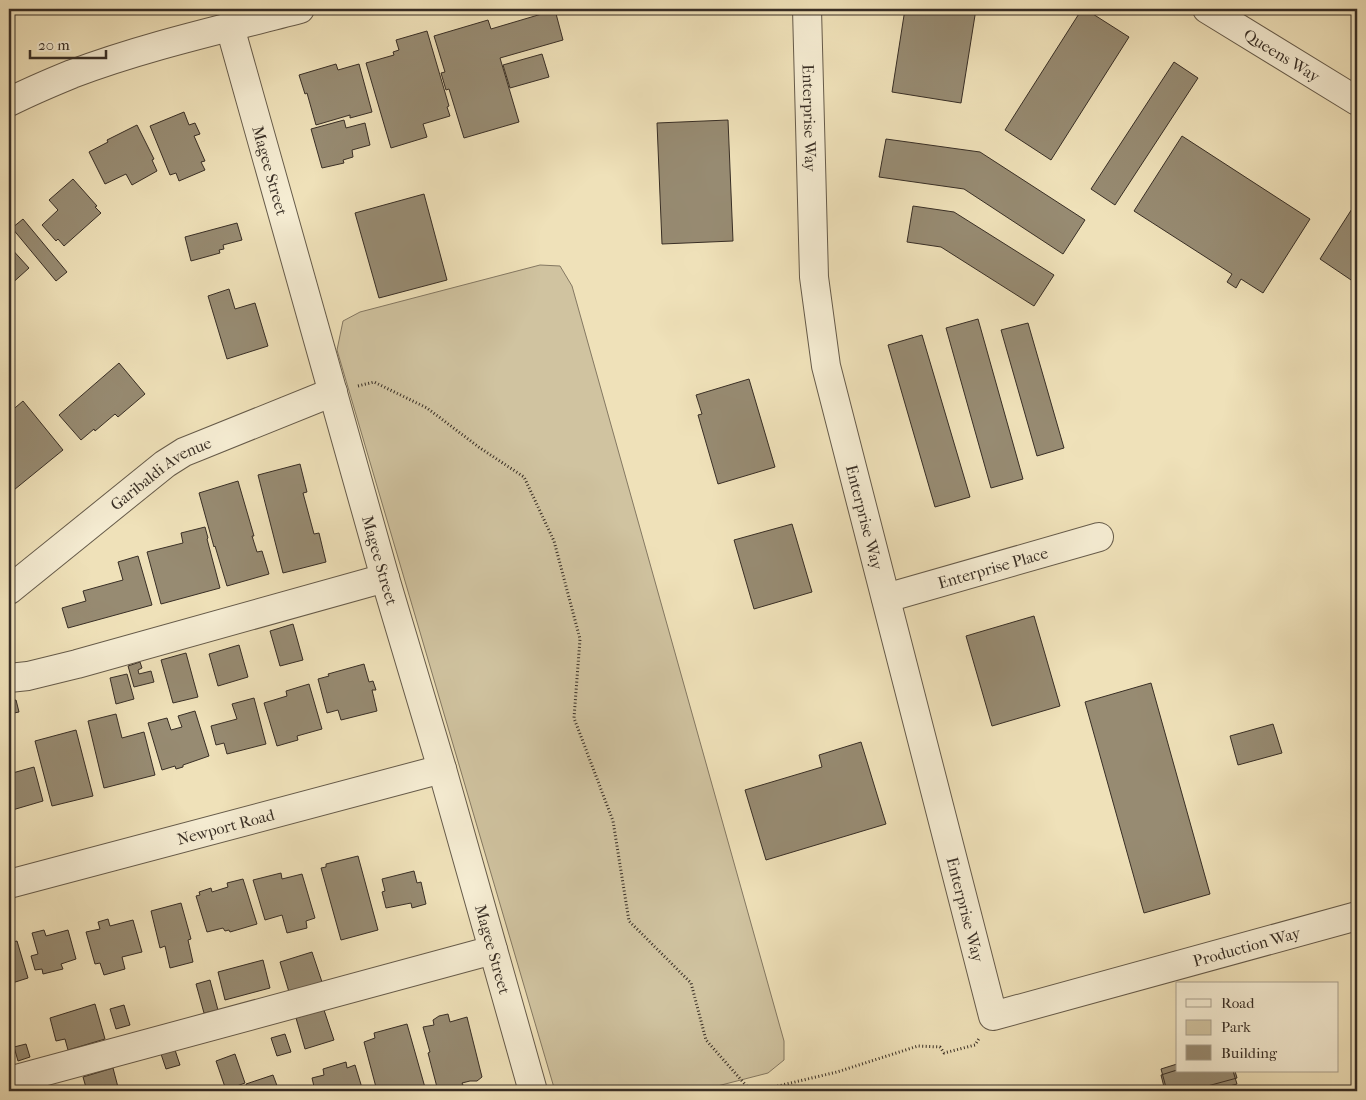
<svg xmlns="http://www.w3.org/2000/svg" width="1366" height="1100" font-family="'IM FELL French Canon',serif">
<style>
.green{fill:#d0c3a0;stroke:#847862}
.building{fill:#978b72;stroke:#382e25}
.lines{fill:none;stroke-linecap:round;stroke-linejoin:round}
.minor-casing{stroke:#665b4a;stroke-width:30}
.path{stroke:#382e25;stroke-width:3;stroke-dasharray:1 2.5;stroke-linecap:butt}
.minor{stroke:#f5ecd2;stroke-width:28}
.labels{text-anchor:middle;stroke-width:5;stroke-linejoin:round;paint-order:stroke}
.street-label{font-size:16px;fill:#382e25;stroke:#f5ecd2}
</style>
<rect width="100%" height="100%" fill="#efe1b9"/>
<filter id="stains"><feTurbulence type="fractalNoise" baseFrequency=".004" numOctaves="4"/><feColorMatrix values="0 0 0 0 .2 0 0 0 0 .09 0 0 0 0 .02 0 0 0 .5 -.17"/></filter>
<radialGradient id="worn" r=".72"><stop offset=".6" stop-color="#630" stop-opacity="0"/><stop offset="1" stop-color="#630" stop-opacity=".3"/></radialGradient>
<!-- green -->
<path class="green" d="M540 265 560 266 572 286 784 1041V1060L768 1073 698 1091H555L337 350 343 321 360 312Z"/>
<!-- building -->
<path class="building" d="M905 9H976L961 103 892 92Z
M1082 9H1085L1129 37 1051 160 1005 130Z
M555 10 563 40 500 58 519 122 464 138 449 89 446 90 441 73 445 72 434 36 488 20 491 29Z
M427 31 449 106 447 107 450 116 423 124 427 137 391 148 366 63 394 55 393 52 399 50 396 40Z
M542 54 549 77 510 88 503 65Z
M1174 62 1198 78 1115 205 1091 189Z
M336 64 338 70 359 64 372 112 350 118V115L316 125 307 93 305 94 299 75Z
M184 112 189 125 195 123 200 134 194 136 205 161 201 162 205 170 179 181 176 173 170 175 150 126Z
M344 120 346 128 365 123 370 145 352 150 353 157 343 160 344 163 322 168 311 129Z
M728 120 733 241 662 244 657 123Z
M137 125 154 159 152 160 157 171 132 185 126 174 105 184 89 152 108 142 107 140Z
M1182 136 1310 219 1263 293 1241 279 1236 288 1227 282 1232 274 1134 211Z
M886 139 980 152 1085 220 1063 254 964 189 879 177Z
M73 179 97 206 95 207 101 213 64 246 58 239 56 241 42 225 58 210 49 200Z
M424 194 447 280 379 298 355 213Z
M1357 201V284L1320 259Z
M913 206 954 212 1054 275 1034 306 941 247 907 242Z
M23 219 67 272 56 281 12 228Z
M237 223 242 240 223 245 224 249 219 250 220 253 191 261 185 237Z
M9 246 29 268 9 286Z
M229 289 235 309 255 303 268 346 227 359 208 296Z
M978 319 1023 479 991 488 946 328Z
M1028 323 1064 448 1037 456 1001 330Z
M922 335 970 497 935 507 888 345Z
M119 363 145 394 118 417 115 414 95 431 94 429 81 440 59 415Z
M749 379 775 467 718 484 698 415 702 414 696 395Z
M23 401 63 450 9 494V413Z
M300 464 307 492 303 493 314 534 319 533 326 562 283 573 258 475Z
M238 481 254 536H252L257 552 262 551 269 574 227 586 215 546 214 547 199 493Z
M792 524 812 592 754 609 734 540Z
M205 527 208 538 207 539 220 588 161 604 147 552 183 543 181 533Z
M138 556 152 605 68 628 62 608 86 601 83 591 123 580 118 562Z
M1034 616 1060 706 992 726 966 636Z
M293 624 303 660 280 666 270 631Z
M239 645 248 677 218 686 209 654Z
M186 653 198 697 173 703 161 660Z
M140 662 142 668 138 670 139 674 151 671 154 682 134 687 128 666Z
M364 664 369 682 373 681 376 690H372L377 711 341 720 338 710 327 713 318 679 329 676 328 674Z
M127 674 134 699 116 704 110 678Z
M1151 683 1210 894 1144 913 1085 702Z
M309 684 322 729 297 736 298 740 277 746 264 703 287 696 286 691Z
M254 698 266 744 227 754 224 743 216 745 211 726 237 719 232 704Z
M16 700 19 712 9 714V701Z
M195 711 209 756 183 765V767L176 769 175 766 162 770 148 723 167 718 171 730 182 727 178 716Z
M116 714 122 738 144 732 155 775 104 788 88 721Z
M1273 724 1282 753 1238 765 1230 736Z
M76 730 93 796 52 806 35 741Z
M861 742 886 824 766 860 745 790 822 767 819 755Z
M34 767 43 801 9 811V774Z
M358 856 378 930 341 940 321 868 326 867V864Z
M414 871 417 883 421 882 426 904 412 908 411 903 386 908 382 892 385 891 382 879Z
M281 873 282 879 302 874 315 918 306 921 307 928 287 933 282 915 265 920 253 880Z
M243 879 257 924 230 932 229 930 225 931 223 928 207 932 196 896 200 895 199 892 211 888 212 892 228 887 227 883Z
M181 903 191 939 188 940 193 962 170 968 165 946 160 948 151 911Z
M108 919 110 926 133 920 142 952 122 957 125 969 104 975 100 963 95 964 86 932 100 929 98 922Z
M44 930 46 936 68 930 76 959 61 964 63 969 43 974 42 969 35 970 31 956 38 954 32 933Z
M17 941 28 978 9 984V943Z
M312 952 322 982 289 992 280 962Z
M263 960 270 988 225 1000 218 972Z
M210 980 218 1010 204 1013 196 984Z
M95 1004 105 1039 68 1050 65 1039 56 1041 50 1018Z
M124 1005 130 1025 116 1029 110 1009Z
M324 1010 334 1040 305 1049 296 1018Z
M448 1014 450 1022 467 1017 482 1077 477 1081H470L462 1083 463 1085 438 1091 428 1053 430 1052 423 1027 434 1025 433 1020 439 1016Z
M407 1024 426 1091H377L364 1042 375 1038 374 1033Z
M285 1034 291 1052 277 1056 271 1038Z
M26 1044 30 1057 18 1061 14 1047Z
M175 1050 180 1065 166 1069 161 1054Z
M235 1054 245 1083 226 1090 216 1061Z
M346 1062 347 1068 355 1065 363 1091H315L312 1078 324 1075 323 1069Z
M1177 1064V1071H1235L1237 1078 1189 1091H1167L1161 1069Z
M113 1068 119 1091H87L83 1077Z
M1177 1070 1233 1071 1237 1084 1211 1091H1165L1161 1075Z
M273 1075 279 1091H248L246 1084Z
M219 1086 222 1091H209Z
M306 1086 308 1091H291Z"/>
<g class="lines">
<defs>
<g id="minor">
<path id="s1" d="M807 9 814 277 826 366 993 1016 1357 916"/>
<path id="s2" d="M1207 9 1357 101"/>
<path id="s3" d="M230 27 385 578 442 769 533 1091"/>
<path d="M9 102C29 92 50 83 72 74 146 46 224 29 300 9"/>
<path id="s4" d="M9 590 165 464 184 452 199 446 333 392"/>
<path id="s5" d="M886 598 1099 537"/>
<path d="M9 678 28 676 77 664 385 578"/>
<path id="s6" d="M9 884 442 769"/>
<path d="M9 1081 493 950"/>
</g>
</defs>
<!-- minor casing -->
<use href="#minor" class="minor-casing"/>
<!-- path -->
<path class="path" d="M358 386 374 382 427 408 480 448 524 477 554 541 580 639 574 718 613 821 629 921 691 983 706 1040 751 1091
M757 1091 837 1072 918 1046 940 1047 944 1053 975 1045 980 1037"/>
<!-- minor -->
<use href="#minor" class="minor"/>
</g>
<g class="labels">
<!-- street labels -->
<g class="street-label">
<text dy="6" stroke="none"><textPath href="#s2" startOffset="88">Queens Way</textPath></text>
<text dy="6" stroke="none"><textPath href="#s1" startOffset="109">Enterprise Way</textPath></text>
<text dy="6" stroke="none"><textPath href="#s3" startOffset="149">Magee Street</textPath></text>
<text dy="6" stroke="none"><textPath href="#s4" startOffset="192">Garibaldi Avenue</textPath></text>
<text dy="6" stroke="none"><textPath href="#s1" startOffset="514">Enterprise Way</textPath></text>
<text dy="6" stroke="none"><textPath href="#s3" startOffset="554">Magee Street</textPath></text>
<text dy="6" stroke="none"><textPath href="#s5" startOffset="111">Enterprise Place</textPath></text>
<text dy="6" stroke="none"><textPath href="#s6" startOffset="224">Newport Road</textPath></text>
<text dy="6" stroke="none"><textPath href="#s1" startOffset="919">Enterprise Way</textPath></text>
<text dy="6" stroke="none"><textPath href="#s1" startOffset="1292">Production Way</textPath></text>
<text dy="6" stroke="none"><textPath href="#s3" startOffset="959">Magee Street</textPath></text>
</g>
</g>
<!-- margin -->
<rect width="1366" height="1100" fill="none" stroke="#efe1b9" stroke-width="30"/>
<rect x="10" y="10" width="1346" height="1080" fill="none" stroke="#382e25" stroke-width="2.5"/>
<rect x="15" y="15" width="1336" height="1070" fill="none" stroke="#382e25"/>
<!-- legend -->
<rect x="1176" y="982" width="162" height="90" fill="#f5ecd2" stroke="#a9a08d"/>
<rect x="1186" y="999" width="25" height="8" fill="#f5ecd2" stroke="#a9a08d"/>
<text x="1221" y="1008" font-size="15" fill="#382e25">Road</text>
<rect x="1186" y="1020" width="25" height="15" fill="#d0c3a0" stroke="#a9a08d"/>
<text x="1221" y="1032" font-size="15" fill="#382e25">Park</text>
<rect x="1186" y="1045" width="25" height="15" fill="#978b72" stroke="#a9a08d"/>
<text x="1221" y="1058" font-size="15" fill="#382e25">Building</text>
<!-- scale -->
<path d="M30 50v8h76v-8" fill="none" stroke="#382e25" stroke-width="2.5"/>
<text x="38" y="50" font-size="15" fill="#382e25" stroke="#f5ecd2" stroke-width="4" paint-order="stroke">20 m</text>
<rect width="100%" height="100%" filter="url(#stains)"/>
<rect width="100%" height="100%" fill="url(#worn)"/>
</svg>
